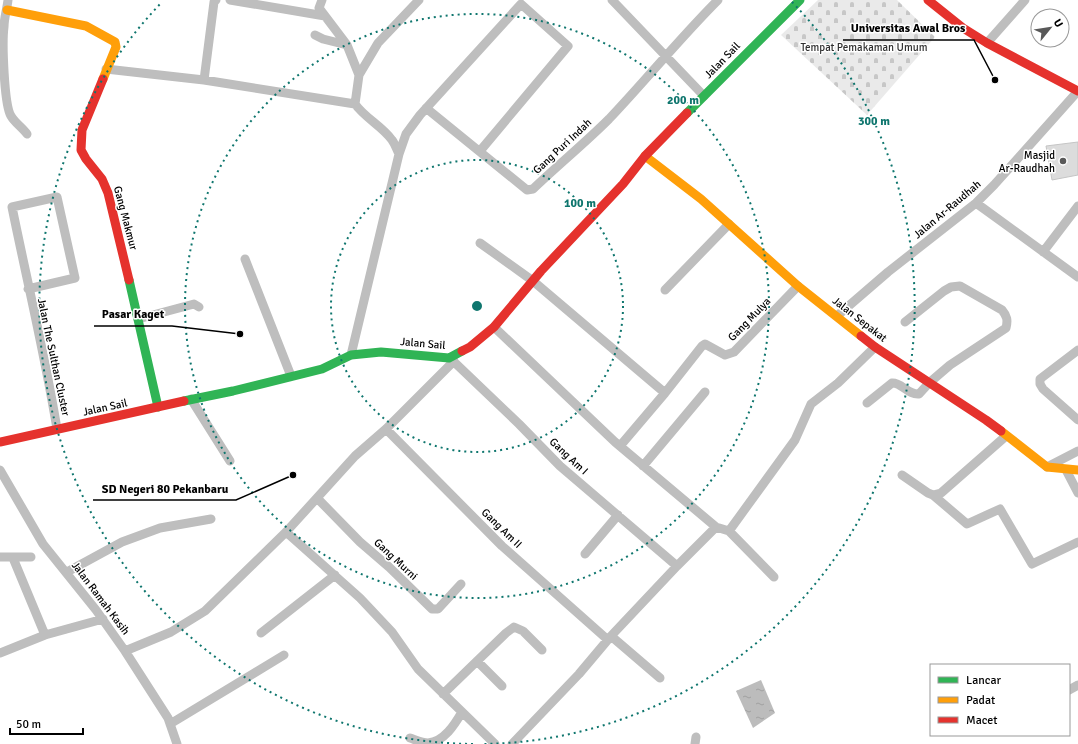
<svg xmlns="http://www.w3.org/2000/svg" width="1078" height="744" font-family="Signika,sans-serif">
<style>
.cemetery{fill:url(#cemetery-stones)}
.water{fill:url(#water-ripples)}
.building{fill:#dcdcdc;stroke:#c5c5c5}
.lines{fill:none;stroke-linecap:round;stroke-linejoin:round}
.street{stroke:#bebebe;stroke-width:9}
.fast{stroke:#30b455;stroke-width:9}
.slow{stroke:#ff9f0a;stroke-width:9}
.jam{stroke:#e5322d;stroke-width:9}
.ring{fill:none;stroke:#0f766e;stroke-width:2;stroke-dasharray:2 4}
.poi-dot{fill:#595959;stroke:#fff;stroke-width:1.5}
.labels{text-anchor:middle;stroke-width:3;stroke-linejoin:round;paint-order:stroke}
.park-label{font-size:11px;fill:#2f2f2f;stroke:#fff}
.street-label{font-size:11px;fill:#000;stroke:#fff}
.poi-label{font-size:11px;fill:#000;stroke:#fff;text-anchor:end}
.centre{fill:#0f766e;stroke:#fff;stroke-width:2}
.ring-label{font-size:12px;text-anchor:middle;font-weight:bold;fill:#0f766e;stroke:#fff;stroke-width:3;stroke-linejoin:round;paint-order:stroke}
.leader{fill:none;stroke:#000;stroke-width:1.5}
.callout-dot{fill:#000;stroke:#fff;stroke-width:1.5}
.callout-label{font-size:12px;text-anchor:middle;font-weight:bold;fill:#000;stroke:#fff;stroke-width:3;stroke-linejoin:round;paint-order:stroke}
</style>
<defs>
<pattern id="cemetery-stones" width="16" height="16" patternUnits="userSpaceOnUse"><rect width="16" height="16" fill="#eaeaea"/><path d="M2 7V4a2 2 0 0 1 4 0v3zM10 15v-3a2 2 0 0 1 4 0v3z" fill="#c7c7c7"/></pattern>
<pattern id="water-ripples" width="26" height="14" patternUnits="userSpaceOnUse"><rect width="26" height="14" fill="#bcbcbc"/><path d="M2 4q2-2 4 0t4 0M15 11q2-2 4 0t4 0" fill="none" stroke="#a0a0a0"/></pattern>
</defs>
<rect width="100%" height="100%" fill="#fff"/>
<!-- cemetery -->
<path class="cemetery" d="M818 0H897L935 37 867 115 781 35Z"/>
<!-- water -->
<path class="water" d="M761 680 775 713 753 728 736 691Z"/>
<!-- building -->
<path class="building" d="M1078 142V175L1052 180 1046 146Z"/>
<g class="lines">
<!-- street -->
<path class="street" d="M8 0C7 9 4 18 4 27 2 42 4 105 11 116 15 123 22 127 27 134
M230 0 325 16
M322 0 319 8 347 45 359 75
M612 0 704 96
M315 35 323 39 347 45
M987 43 1025 0
M106 69 204 80 355 104
M204 80 214 2 216 0
M426 108 527 190 533 189C558 165 585 143 609 119 646 80 680 38 718 0
M399 154 406 134 420 115 521 4 568 46 480 151
M976 203 1078 277
M480 243 533 281 665 393
M1043 252 1078 206
M245 259 291 376
M28 289 75 278 57 197 12 207C27 281 45 355 57 429
M665 290 729 224
M837 316 888 272 976 203 994 185 1078 91
M138 319 194 304 199 307
M494 327 615 442 716 527 729 531 774 577
M1078 350 1040 379V384L1043 389 1078 420
M351 355 399 154C397 150 395 144 392 140 382 126 365 118 355 104L359 75 378 43 419 0
M451 359 519 424 560 466 677 566
M191 399 230 461
M867 403 892 383C901 382 908 395 919 394L929 383 950 365 1006 328C1008 320 1007 316 1002 310L960 286 951 287 944 291 905 322
M386 429 502 546 608 640
M620 446 665 393 702 346 705 344 725 355 734 352 798 286
M643 466 705 392
M1047 467 1078 451
M0 470 43 544 96 610 125 651 168 718 177 744
M1066 470 1078 493
M902 475 928 493 933 495 941 493 1006 436
M933 495 967 524 1000 509 1032 564 1078 542
M317 498 360 542 389 567 432 609H438L461 584
M729 531 795 440 811 404 838 383 875 347
M286 532 360 598 392 632 418 669 495 744
M585 554 618 515
M0 557H31
M67 572 122 542 160 528 211 519
M261 633 335 575
M45 635 103 619
M611 636 660 678
M125 651 171 632 205 611 286 532 355 456 386 429 454 361
M0 653 45 635 13 558
M477 661 502 686
M1069 690 1078 685
M443 694 506 633 514 627 523 631 542 650
M170 724 284 655
M410 738C416 740 423 743 428 743 444 742 455 724 462 712
M512 744 579 674 611 636 677 566 716 527
M695 744 696 737"/>
<!-- fast -->
<path class="fast" d="M687 113 800 0
M129 280 158 407
M184 401 233 391 322 369 351 355 381 352 449 358 462 351"/>
<!-- slow -->
<path class="slow" d="M7 10 86 26 115 42 116 47 103 79
M645 156 701 199 798 286 861 336
M1001 431 1047 467 1078 470"/>
<!-- jam -->
<path class="jam" d="M928 0 963 28 987 43 1078 91
M103 79 82 130 81 150 86 159 102 179 108 193 129 280
M861 336 875 347 986 420 1001 431
M462 351 470 347 494 327 541 271 623 184 645 156 687 113
M0 442 184 401"/>
</g>
<!-- distance rings -->
<g class="ring">
<circle cx="477" cy="306" r="146"/>
<circle cx="477" cy="306" r="292"/>
<path d="M473 744A438 438 0 0 1 162 2M792 2A438 438 0 0 1 481 744"/>
</g>
<!-- markers -->
<circle class="poi-dot" cx="1063" cy="161" r="4"/>
<g class="labels">
<!-- park labels -->
<g class="park-label">
<text x="864" y="51">Tempat Pemakaman Umum</text>
</g>
<!-- street labels -->
<g class="street-label">
<text transform="translate(722 60) rotate(-46)" y="4">Jalan Sail</text>
<text transform="translate(562 146) rotate(-43)" y="4">Gang Puri Indah</text>
<text transform="translate(947 209) rotate(-40)" y="4">Jalan Ar-Raudhah</text>
<text transform="translate(126 218) rotate(75)" y="4">Gang Makmur</text>
<text transform="translate(749 319) rotate(-46)" y="4">Gang Mulya</text>
<text transform="translate(860 319) rotate(38)" y="4">Jalan Sepakat</text>
<text transform="translate(423 343) rotate(5)" y="4">Jalan Sail</text>
<text transform="translate(54 357) rotate(78)" y="4">Jalan The Sulthan Cluster</text>
<text transform="translate(105 407) rotate(-12)" y="4">Jalan Sail</text>
<text transform="translate(569 456) rotate(43)" y="4">Gang Am I</text>
<text transform="translate(502 528) rotate(44)" y="4">Gang Am II</text>
<text transform="translate(396 559) rotate(43)" y="4">Gang Murni</text>
<text transform="translate(101 598) rotate(53)" y="4">Jalan Ramah Kasih</text>
</g>
<!-- poi labels -->
<g class="poi-label">
<text x="1055" y="159">Masjid<tspan x="1055" dy="13">Ar-Raudhah</tspan></text>
</g>
</g>
<circle cx="477" cy="306" r="6" class="centre"/>
<g class="ring-label">
<text x="683" y="104">200 m</text>
<text x="874" y="125">300 m</text>
<text x="580" y="207">100 m</text>
</g>
<!-- callouts -->
<path class="leader" d="M995 80L974 40H843M240 334L172 326H94M293 475L236 500H93"/>
<g class="callout-dot">
<circle cx="995" cy="80" r="4"/>
<circle cx="240" cy="334" r="4"/>
<circle cx="293" cy="475" r="4"/>
</g>
<g class="callout-label">
<text x="908" y="32">Universitas Awal Bros</text>
<text x="133" y="318">Pasar Kaget</text>
<text x="165" y="493">SD Negeri 80 Pekanbaru</text>
</g>
<!-- legend -->
<rect x="930" y="664" width="140" height="72" fill="#ffffff" stroke="#999999"/>
<rect x="938" y="677" width="20" height="6" fill="#30b455" stroke="#999999"/>
<text x="966" y="684" font-size="12" fill="#000000">Lancar</text>
<rect x="938" y="697" width="20" height="6" fill="#ff9f0a" stroke="#999999"/>
<text x="966" y="704" font-size="12" fill="#000000">Padat</text>
<rect x="938" y="717" width="20" height="6" fill="#e5322d" stroke="#999999"/>
<text x="966" y="724" font-size="12" fill="#000000">Macet</text>
<!-- north arrow -->
<g transform="translate(1050 28) rotate(60)"><circle r="19" fill="#ffffff" stroke="#999999"/>
<path d="M0-3L7 15L0 10L-7 15Z" fill="#595959"/>
<text y="-6" font-size="11" font-weight="bold" text-anchor="middle" fill="#000000">U</text>
</g>
<!-- scale -->
<path d="M10 728v6h73v-6" fill="none" stroke="#000000" stroke-width="2"/>
<text x="16" y="728" font-size="12" fill="#000000" stroke="#ffffff" stroke-width="3" paint-order="stroke">50 m</text>
</svg>
